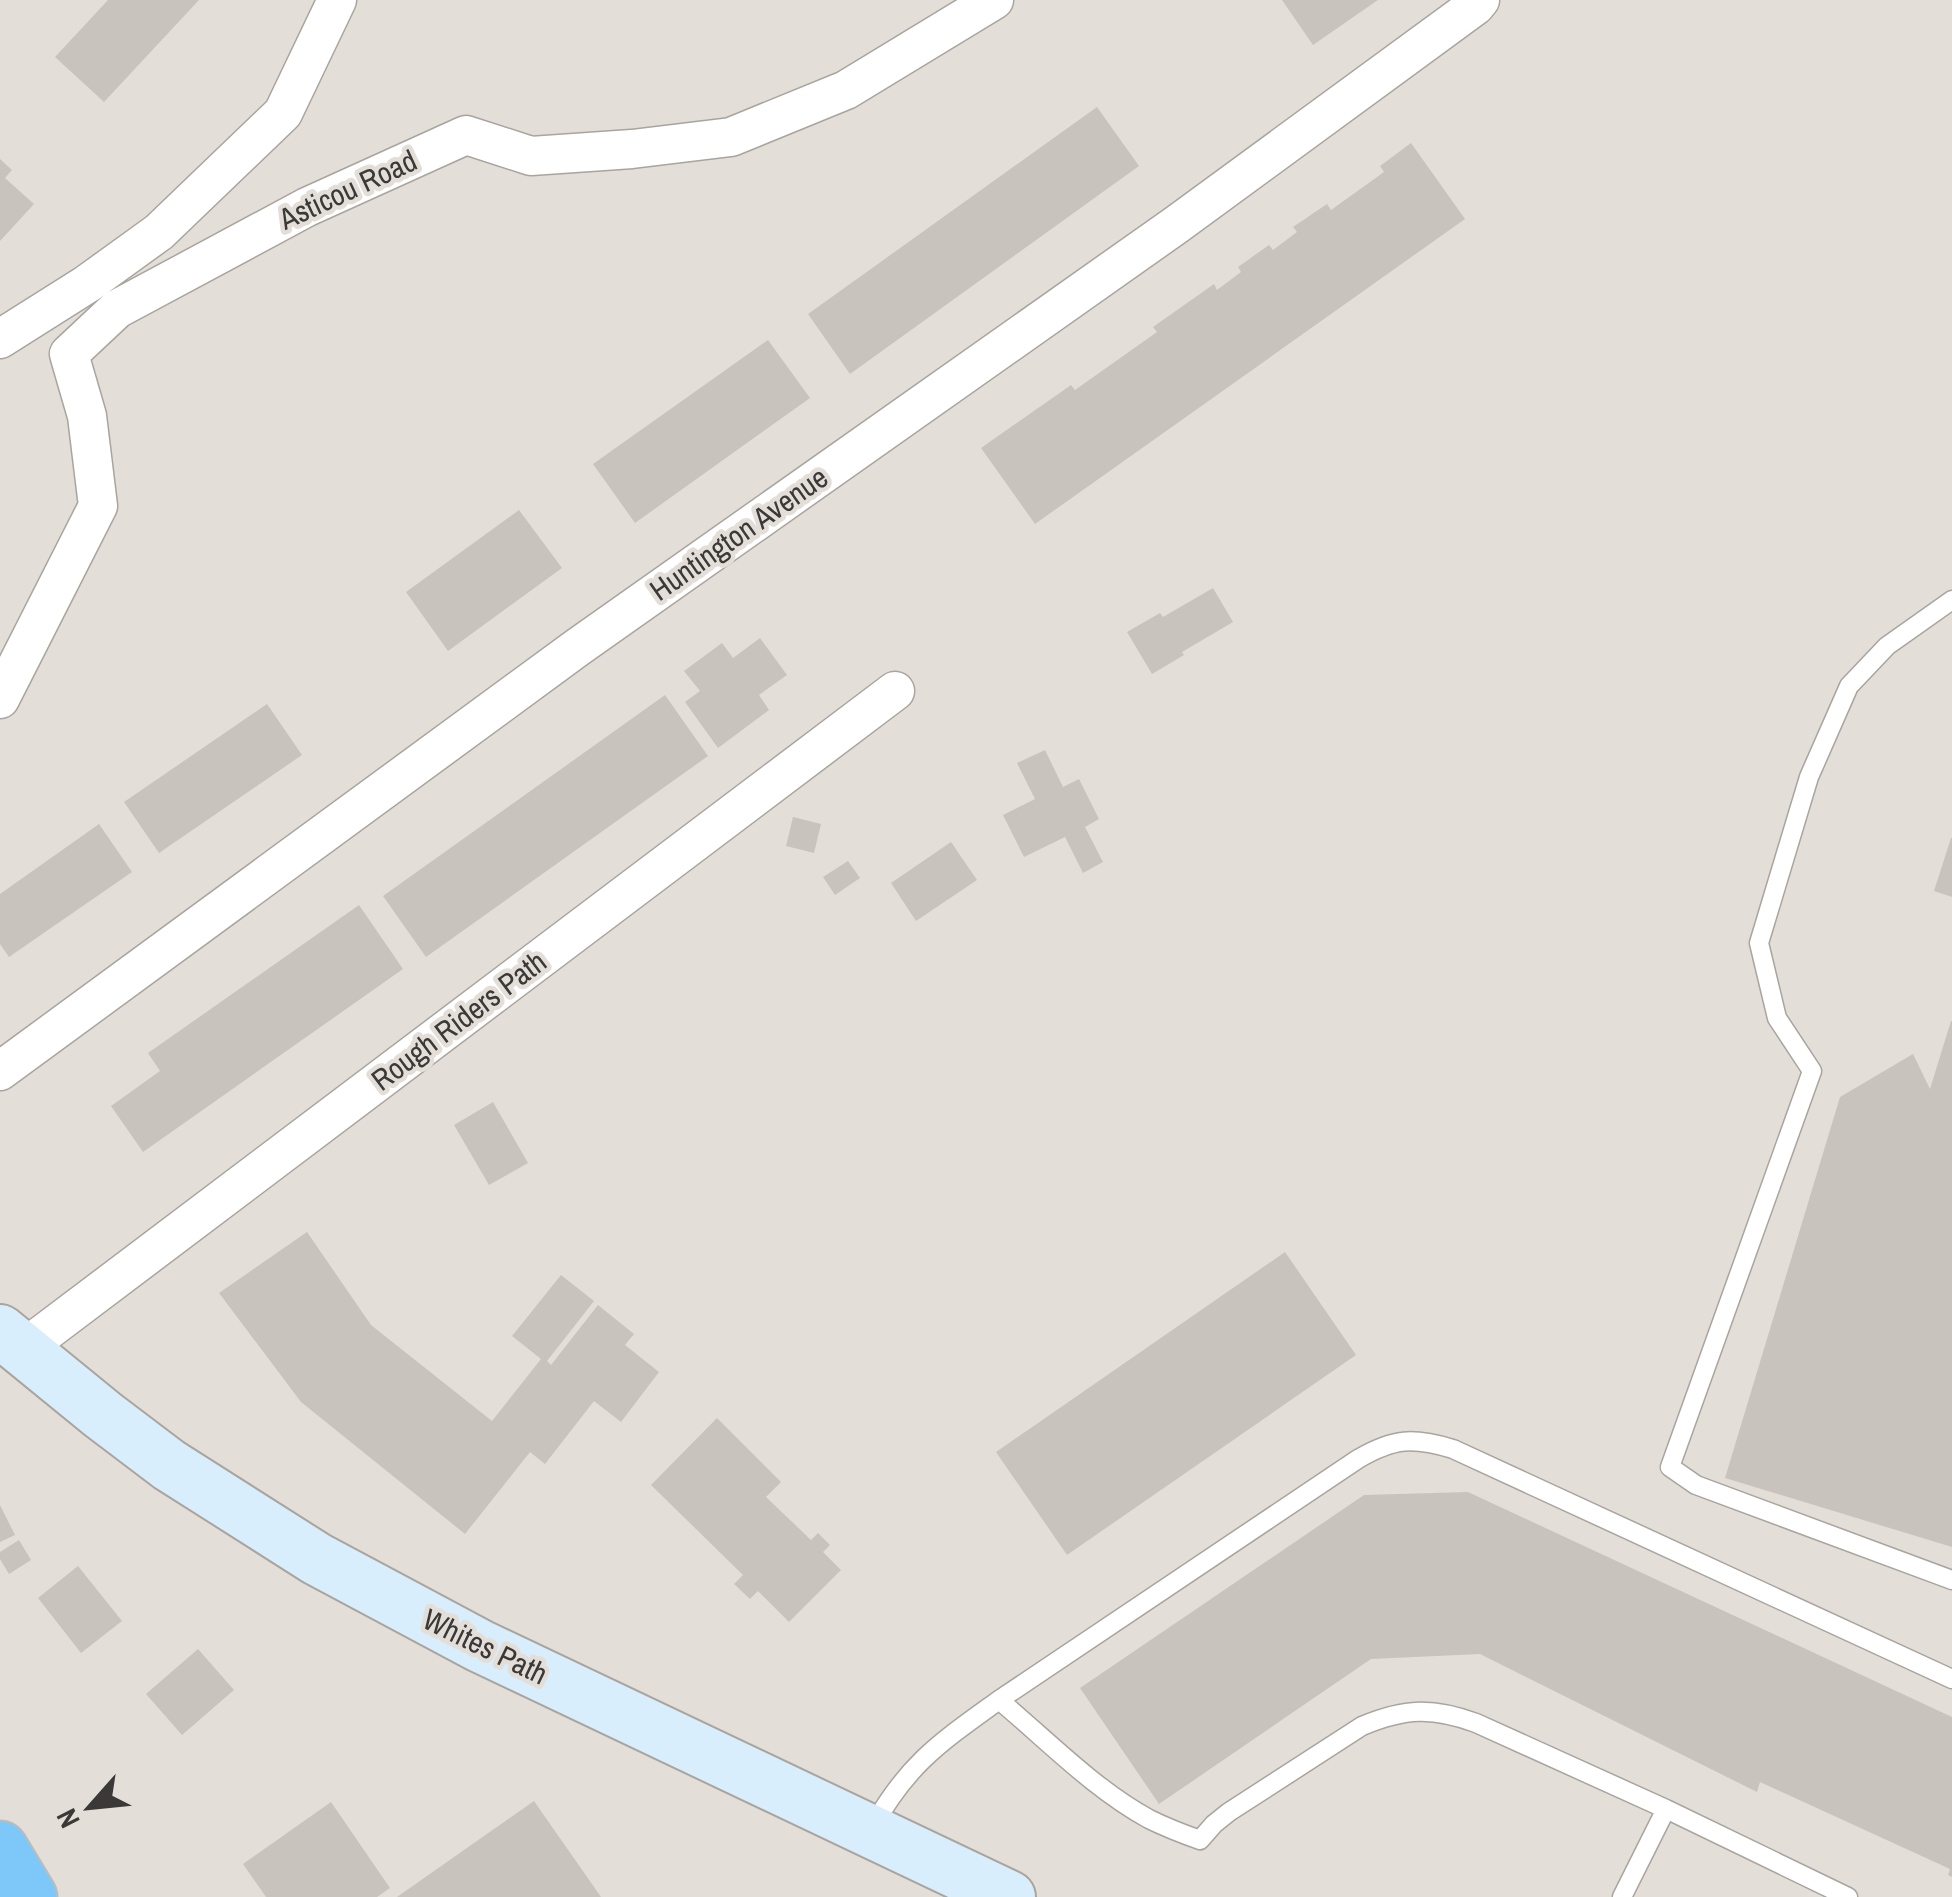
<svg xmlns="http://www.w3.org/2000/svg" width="1952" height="1897" font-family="'Archivo Narrow',sans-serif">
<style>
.building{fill:#c9c3bd}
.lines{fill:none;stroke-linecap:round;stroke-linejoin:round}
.lane-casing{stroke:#a9a49e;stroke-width:21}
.street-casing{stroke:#a9a49e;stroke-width:41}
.secondary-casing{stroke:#a9a49e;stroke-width:56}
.highway-casing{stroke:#bcbcbb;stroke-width:59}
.lane{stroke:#fff;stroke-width:18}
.street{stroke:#fff;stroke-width:38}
.secondary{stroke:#d8eefd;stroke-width:52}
.highway{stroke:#7ec8f9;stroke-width:55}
.labels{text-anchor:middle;stroke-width:9;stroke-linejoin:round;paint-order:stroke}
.street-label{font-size:30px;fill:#3b3937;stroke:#e4ded8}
</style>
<rect width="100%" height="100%" fill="#e4ded8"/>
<!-- building -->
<path class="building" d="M108 0H199L104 102 55 57Z
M1282 0H1378L1313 45Z
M1097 107 1139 166 850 374 808 314Z
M1411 143 1465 219 1035 524 981 448 1071 385 1075 390 1157 332 1153 327 1214 284 1217 290 1241 272 1238 267 1269 245 1273 250 1297 232 1293 227 1327 204 1331 210 1384 172 1380 166Z
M0 159 12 170 5 178 34 204 0 241Z
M768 340 810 398 635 523 593 464Z
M519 510 562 568 448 651 406 592Z
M1213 588 1233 622 1182 652 1184 655 1152 674 1127 632 1160 613 1163 617Z
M760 638 787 675 759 695 769 710 718 748 685 702 700 691 684 671 722 643 733 658Z
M665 695 708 756 426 957 383 896Z
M267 704 302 755 159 853 124 802Z
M1045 750 1063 787 1079 779 1099 819 1085 827 1103 862 1083 873 1065 837 1024 857 1003 815 1035 799 1017 763Z
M793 817 821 824 814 853 786 846Z
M99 824 132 872 9 957 0 944V894Z
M1951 838H1952V897L1934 891Z
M951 842 977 880 916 921 891 883Z
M848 861 860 878 835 895 823 877Z
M359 905 403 969 143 1152 111 1106 160 1071 148 1053Z
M1951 1021H1952V1547L1725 1478 1840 1097 1913 1054 1930 1089Z
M493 1102 528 1163 489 1185 454 1125Z
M307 1232 371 1325 492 1421 541 1359 512 1336 561 1275 594 1301 547 1361 551 1365 598 1305 634 1334 625 1345 659 1372 621 1422 594 1401 545 1464 530 1452 465 1534 301 1402 219 1293Z
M1285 1252 1356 1355 1067 1555 996 1452Z
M717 1418 781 1482 766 1497 811 1540 818 1533 830 1545 823 1552 841 1570 789 1622 758 1591 750 1599 734 1584 743 1575 651 1485Z
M1468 1492 1952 1717V1877L1948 1875 1950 1869 1760 1782 1757 1792 1480 1654 1371 1659 1159 1804 1080 1688 1364 1495Z
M0 1505 15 1535 0 1542Z
M19 1540 31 1560 9 1574 0 1559V1552Z
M78 1566 122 1621 81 1653 38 1598Z
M198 1649 234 1690 182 1735 146 1694Z
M534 1801 601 1897H397Z
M331 1802 390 1888 377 1897H266L243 1864Z"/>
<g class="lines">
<defs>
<path id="lane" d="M1952 600 1887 646 1849 686 1809 777 1759 943 1777 1018 1812 1071 1670 1467 1696 1485 1952 1580
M999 1700C1047 1740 1094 1789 1149 1819 1165 1827 1183 1834 1200 1840L1214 1824 1229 1812 1362 1726C1405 1708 1433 1707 1476 1723L1666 1809 1848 1897
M872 1828C908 1763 941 1742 999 1700L1358 1459C1394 1438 1413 1437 1453 1449L1952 1679
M1622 1897 1666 1809"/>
<path id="street" d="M0 339 87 284 159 232 283 113 337 0
M0 699 98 506 87 416 69 354 117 309 307 207 466 135 531 156 632 149 731 137 846 90 994 0
M0 1071 578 647 1176 225 1475 6 1480 0
M22 1350 895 691"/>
<path id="secondary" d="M0 1331 103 1415 169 1465 317 1559 480 1646 1009 1897"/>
<path id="highway" d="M0 1849 29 1897"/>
</defs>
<!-- lane casing -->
<use href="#lane" class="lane-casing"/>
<!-- street casing -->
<use href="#street" class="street-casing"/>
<!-- secondary casing -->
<use href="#secondary" class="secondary-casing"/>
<!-- highway casing -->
<use href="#highway" class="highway-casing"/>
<!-- lane -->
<use href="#lane" class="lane"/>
<!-- street -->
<use href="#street" class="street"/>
<!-- secondary -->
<use href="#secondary" class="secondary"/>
<!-- highway -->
<use href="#highway" class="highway"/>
</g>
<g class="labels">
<!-- street labels -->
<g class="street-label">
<text transform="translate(348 190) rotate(-25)" y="10">Asticou Road</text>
<text transform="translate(739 534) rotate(-35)" y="10">Huntington Avenue</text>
<text transform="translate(459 1021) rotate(-37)" y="10">Rough Riders Path</text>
<text transform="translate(485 1647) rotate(26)" y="10">Whites Path</text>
</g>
</g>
<!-- north arrow -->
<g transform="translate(90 1807) rotate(243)" stroke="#e4ded8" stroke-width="8" paint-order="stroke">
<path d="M0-8L18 38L0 25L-18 38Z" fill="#3b3937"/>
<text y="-15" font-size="28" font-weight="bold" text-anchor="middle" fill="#3b3937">N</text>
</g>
</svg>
